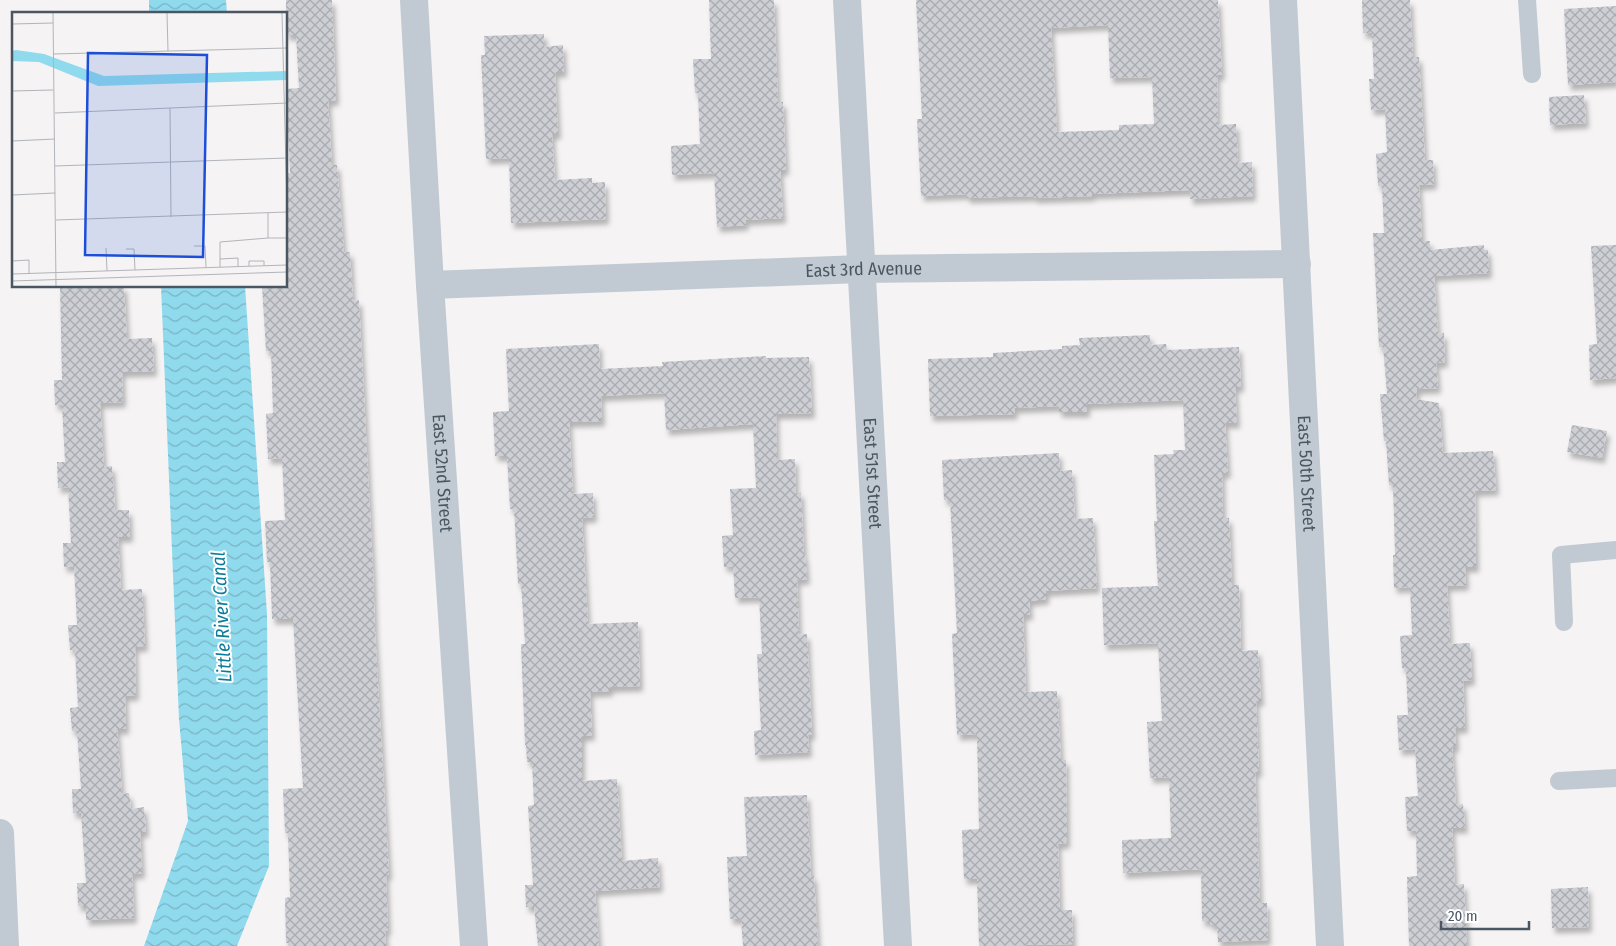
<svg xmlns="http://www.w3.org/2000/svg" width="1616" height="946" font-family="'Fira Sans Condensed',sans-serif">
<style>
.water{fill:url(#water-waves)}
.building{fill:url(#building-cross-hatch);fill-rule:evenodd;filter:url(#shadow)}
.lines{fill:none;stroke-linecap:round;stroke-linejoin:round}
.service{stroke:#c1cad2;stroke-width:18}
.minor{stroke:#c1cad2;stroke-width:28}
.labels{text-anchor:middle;stroke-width:4;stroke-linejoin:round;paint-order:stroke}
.street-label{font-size:18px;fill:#4a5661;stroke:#fff}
.water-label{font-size:19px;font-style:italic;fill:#0c7c9b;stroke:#fff}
.inset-road{fill:none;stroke:#b1b4b9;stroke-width:1}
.view{fill:#1d4ed8;fill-opacity:0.15;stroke:#1d4ed8;stroke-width:2.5}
.inset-edge{fill:none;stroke:#4a5661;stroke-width:2.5}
</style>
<defs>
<pattern id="water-waves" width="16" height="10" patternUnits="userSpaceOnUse" patternTransform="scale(1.25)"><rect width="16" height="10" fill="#90daee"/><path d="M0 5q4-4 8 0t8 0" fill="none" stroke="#78b4c4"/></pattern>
<pattern id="building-cross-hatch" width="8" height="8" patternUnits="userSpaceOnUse" patternTransform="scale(1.25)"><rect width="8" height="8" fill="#cdcfd5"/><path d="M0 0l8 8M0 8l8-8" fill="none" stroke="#a8abb0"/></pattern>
<filter id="shadow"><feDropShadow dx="3" dy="5.5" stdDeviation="2.5" flood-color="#0004"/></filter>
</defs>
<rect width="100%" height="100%" fill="#f5f3f3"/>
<!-- water -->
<path class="water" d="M149 0H226L227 14H149Z
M161 286H245L267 614 269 866 237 946H144L188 821 179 719Z"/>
<!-- building -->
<path class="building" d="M286 0H332L336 100 328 101 332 165H337L344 252H350L353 301 359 300 373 570 375 632 389 875H386L388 930 385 931 386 946H288V943H286L285 898 290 897 288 833H285L283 789 303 788 293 619H272L270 562H267L265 521 285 520 282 458 268 459 266 414 273 413 271 351H266L262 286H286V173H290L286 89 299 88 296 35H286Z
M709 0H774L778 102H783L786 170H780L783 218 745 220 746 225 717 227 714 173 672 175 671 146 700 144 698 93H695L693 59H711Z
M916 0H1218L1222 75H1217L1218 125 1236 124 1238 163 1252 162 1253 196 1190 199V190L1092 194V196L1034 198V196L967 198V194L921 196 917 119H922ZM1108 25 1110 78 1152 77 1154 124 1119 125V130L1057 132 1051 28Z
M1362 0H1410L1413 57H1419L1425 160H1433L1434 184 1419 185 1422 241H1430V250L1484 245V250H1488L1489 273 1434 276 1438 334 1444 333 1445 362 1436 363 1438 388 1417 389 1416 399 1439 403 1443 453 1493 451 1496 490 1475 491 1476 567H1465L1466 585 1447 586 1450 644 1470 643 1472 680 1463 681 1465 728H1455L1456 747H1452L1456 805 1463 804 1465 828H1452L1455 885 1464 884 1467 946H1409L1407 877 1417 876 1416 831H1407L1405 797 1418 796 1415 749 1399 750 1397 715H1408L1406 668H1402L1400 636 1412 635 1410 587 1394 588 1393 555H1395L1393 485H1389L1386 441H1384L1380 394H1387L1383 347H1379L1373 233H1384L1382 186H1378L1376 154 1387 152 1385 109 1371 110 1369 79H1374L1372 33H1363Z
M1616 6V82L1568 85 1564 9Z
M544 34V47L563 45 564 72H555L558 134H552L555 180 592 178V183L605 182 606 219 511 223 509 158 486 159 481 55H485L484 36Z
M1584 95 1586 123 1550 125 1549 97Z
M1616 245V378L1590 380 1589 345 1597 344 1591 246Z
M60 286H124L127 339 152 338 154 371 122 372 123 402 100 403 104 467 112 466 115 510H129L130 537H118L121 590 142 589 145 646 135 647 136 695 125 696 126 729H117L122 794 129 793 131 809 144 807 146 832H140L142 873 132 874 134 918 86 920V906H78L77 883H86L81 813H73L72 789H81L77 731H72L70 708 78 707 75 650H70L68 625H77L74 566 64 567 63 543H71L68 487 58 488 57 462H65L62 405H55L54 380H62Z
M1150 335V345L1166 344 1167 350 1239 347 1241 387H1235L1237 423H1225L1228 473H1222L1223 518H1229L1232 585H1239L1241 651 1258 650 1261 701H1256L1259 772H1255L1260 903H1267L1268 940 1218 942 1217 925H1210V921H1202L1201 869 1123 873 1122 840 1171 838 1169 777 1150 778 1147 722 1162 721 1158 643 1104 645 1102 588 1158 586 1154 521H1157L1154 455 1174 454 1173 450H1185L1183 400 1087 404V412H1059V406L1014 408 1015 414 930 416 928 359 993 357V353L1062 349V346L1080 345 1079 338Z
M599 344 600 369 663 366 662 362 766 356V358L809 357 812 413 776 414 777 460 795 459 796 493 801 492 804 555H805L807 579 797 580 799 635 807 634 812 735H808L809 752 755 755 754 731 761 730 757 654H762L759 597 735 598 733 566 724 567 722 536 733 535 730 489 756 488 753 424 666 430 664 393 601 396 602 421 569 422 573 494 593 493 594 517 582 518 588 624 638 622 640 686 610 687V691L590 692 592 735 582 736V781L617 779 622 861 658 858 660 887 595 891 599 946H538L534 907H526L525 885H533L528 806 534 805 532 762H527L526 745H525L521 644H525L521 584H518L514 509H510L507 456H495L493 412 509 411 506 349Z
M1572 425 1607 431 1602 458 1567 452Z
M1059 453 1060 471 1072 470 1075 519 1093 518 1097 588 1046 591V599L1029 601 1030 615H1023L1026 692 1057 691 1061 760H1066L1067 843 1058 844 1060 910H1072L1073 944 979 946 977 879H964L962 830 979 829 977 734 957 735 952 634 957 633 950 500H944L942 460Z
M807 795 811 876H814L818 946H743L741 919H730L727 857 747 856 744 797Z
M1588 887 1589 927 1552 928 1551 889Z"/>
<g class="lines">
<!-- service -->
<path class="service" d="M1527 0 1532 74
M1564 622 1561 555 1616 550
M1559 781 1616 778"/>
<!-- minor -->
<g class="minor">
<path id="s1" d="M414 0 430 285 474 946"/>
<path id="s2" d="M847 0 898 946"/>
<path id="s3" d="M1283 0 1330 946"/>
<path id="s4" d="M430 285 861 269 1297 264"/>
<path d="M0 833 5 946"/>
</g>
</g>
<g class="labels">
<!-- street labels -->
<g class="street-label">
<text dy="6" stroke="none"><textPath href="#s4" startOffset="434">East 3rd Avenue</textPath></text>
<text dy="6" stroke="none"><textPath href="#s1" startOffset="474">East 52nd Street</textPath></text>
<text dy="6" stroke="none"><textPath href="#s2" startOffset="474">East 51st Street</textPath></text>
<text dy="6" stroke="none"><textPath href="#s3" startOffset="474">East 50th Street</textPath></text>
</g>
<!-- water labels -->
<g class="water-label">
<text transform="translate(221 617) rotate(-93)" y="7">Little River Canal</text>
</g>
</g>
<!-- overview -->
<g transform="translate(12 12)">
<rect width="275" height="275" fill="#f5f3f3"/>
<path d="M4 38 32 42 92 64 275 59V68L86 74 27 50 0 49V39Z" fill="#90daee"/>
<path class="inset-road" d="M41 1 44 274M155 1 156 39M270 1 275 195M0 12 41 11M41 42 275 36M0 79 41 78M158 96 159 205M43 101 275 91M0 129 43 127M43 154 275 146M0 183 43 181M256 201V226H275M44 208 275 200M182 234H193L194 255M94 236 95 259M114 237H122L123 258M208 247 226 246V254M0 249 17 248V262M237 254V249H252V254M208 255V230L256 226M0 262 275 253M0 269 275 260"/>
<path class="view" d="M76 41 195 43 191 245 73 243Z"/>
<rect width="275" height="275" class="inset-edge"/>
</g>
<!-- scale -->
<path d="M1441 921v8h88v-8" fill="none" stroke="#4a5661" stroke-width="2.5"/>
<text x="1448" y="921" font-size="15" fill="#4a5661" stroke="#ffffff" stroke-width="4" paint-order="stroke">20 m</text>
</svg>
